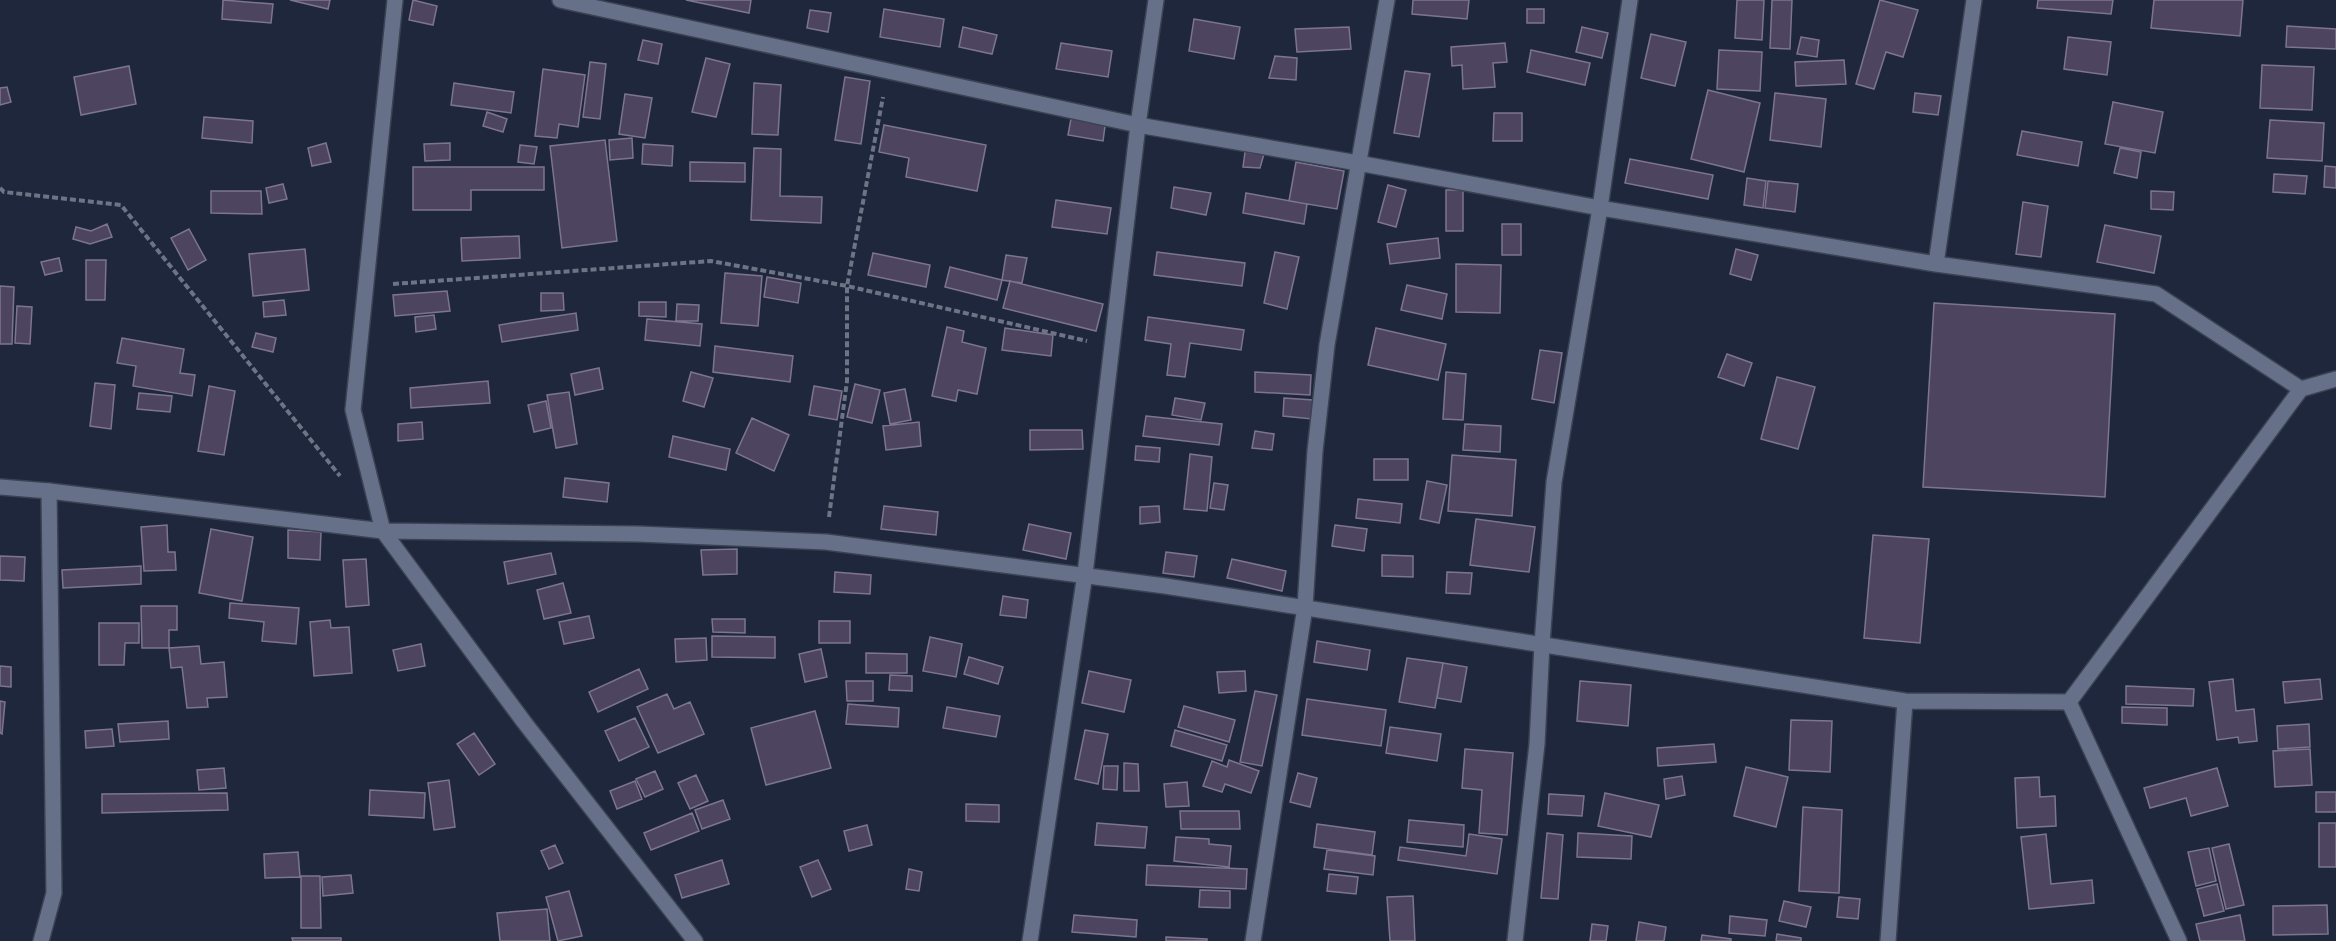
<svg xmlns="http://www.w3.org/2000/svg" width="2336" height="941" font-family="Rubik,sans-serif">
<style>
.building{fill:#4d455f;stroke:#7d758f;stroke-width:1.5}
.lines{fill:none;stroke-linecap:round;stroke-linejoin:round}
.minor-casing{stroke:#3b4253;stroke-width:18}
.tertiary-casing{stroke:#3b4253;stroke-width:18}
.path{stroke:#6c7485;stroke-width:4;stroke-dasharray:6 3;stroke-linecap:butt}
.minor{stroke:#667189;stroke-width:15}
.tertiary{stroke:#667189;stroke-width:15}
</style>
<rect width="100%" height="100%" fill="#1e273b"/>
<!-- building -->
<path class="building" d="M223 0 273 4 271 23 222 19Z
M290 0H330L328 9Z
M413 0 437 6 433 25 409 20Z
M686 0H751L749 13Z
M1413 0H1469L1467 19 1412 14Z
M1737 0H1764L1762 40 1735 38Z
M1772 0H1792L1790 49 1770 48Z
M1880 0 1918 10 1903 57 1886 52 1874 89 1856 84Z
M2038 0H2113L2111 14 2037 8Z
M2154 0H2243L2240 36 2151 28Z
M884 9 944 19 940 47 880 37Z
M1527 9H1544V23H1527Z
M810 10 831 13 828 32 807 28Z
M1194 19 1240 27 1234 59 1189 51Z
M2287 26 2336 29V49L2286 47Z
M963 27 997 35 992 54 959 47Z
M1349 27 1351 49 1297 52 1295 29Z
M1582 27 1608 33 1602 58 1576 52Z
M1651 34 1686 42 1675 86 1641 78Z
M1801 37 1819 40 1817 57 1797 54Z
M2068 37 2111 42 2107 75 2064 69Z
M643 40 662 44 658 64 638 60Z
M1061 43 1112 51 1108 77 1056 69Z
M1505 43 1507 62 1493 63 1495 87 1463 89 1462 65 1452 66 1451 47Z
M1531 50 1590 63 1585 85 1527 72Z
M1719 50 1762 52 1760 91 1717 89Z
M1275 56 1297 58 1296 80 1269 78Z
M706 58 730 64 716 117 692 112Z
M1844 60 1846 84 1796 86 1795 62Z
M590 62 606 64 600 119 583 117Z
M2262 65 2314 67 2312 110 2260 108Z
M129 66 136 104 81 115 74 77Z
M543 69 585 75 578 127 559 124 557 138 535 136Z
M1405 71 1430 74 1419 137 1394 133Z
M845 77 870 81 861 144 835 140Z
M454 83 514 92 511 113 451 105Z
M754 83 781 85 778 135 752 134Z
M7 87 11 102 0 105V88Z
M1708 90 1760 103 1744 172 1691 159Z
M1775 93 1826 99 1821 147 1770 140Z
M1915 93 1941 96 1938 115 1913 112Z
M625 94 652 98 645 138 619 134Z
M2113 102 2163 112 2155 153 2105 144Z
M487 112 507 119 503 132 483 126Z
M1072 113 1106 119 1103 141 1068 135Z
M1494 113H1522V141H1493Z
M204 117 253 121 252 143 202 138Z
M2270 120 2324 123 2322 161 2267 158Z
M884 125 986 145 977 191 906 177 909 158 879 152Z
M2022 131 2082 142 2078 166 2017 155Z
M632 138 633 158 610 160 609 140Z
M605 140 617 241 562 248 550 146Z
M326 143 331 162 312 166 308 148Z
M450 143V160L425 161 424 144Z
M643 144 673 146 672 166 642 164Z
M520 145 537 147 534 164 518 162Z
M754 148 781 149 780 196 822 197 821 223 751 220Z
M2120 148 2141 152 2137 178 2114 173Z
M1245 152 1264 154 1260 168 1243 167Z
M1630 159 1713 175 1708 199 1625 183Z
M690 162 745 163V182L690 181Z
M1296 162 1344 171 1337 209 1289 201Z
M2325 166 2336 167V188L2324 187Z
M413 167H544V190H471V210H413Z
M2274 174 2307 176 2305 194 2273 192Z
M1747 178 1766 181 1763 208 1744 205Z
M1768 181 1798 184 1795 212 1765 208Z
M283 184 287 199 269 203 266 188Z
M1388 185 1406 190 1396 227 1378 222Z
M1174 187 1211 193 1206 215 1171 208Z
M1446 190H1463V231H1446Z
M211 191H261L262 214 211 213Z
M2151 191 2174 192 2173 210 2151 209Z
M1246 193 1307 204 1304 224 1243 213Z
M1056 200 1111 208 1107 234 1052 227Z
M2023 202 2048 206 2041 257 2016 254Z
M107 224 112 237 90 244 73 239 76 227 91 231Z
M1502 224H1521V255H1502Z
M2105 225 2161 236 2154 273 2097 262Z
M189 229 206 260 188 270 171 238Z
M519 236 520 258 462 261 461 238Z
M1438 238 1440 258 1390 264 1387 244Z
M305 249 309 290 253 296 249 254Z
M1736 249 1758 255 1751 280 1730 274Z
M1157 252 1245 263 1242 286 1154 275Z
M1275 252 1299 257 1287 309 1264 303Z
M873 253 930 265 926 287 868 275Z
M1006 255 1027 258 1022 283 1002 280Z
M59 258 62 271 45 275 41 262Z
M86 260H106L105 300H86Z
M1456 264 1501 265 1500 313 1456 312Z
M950 267 1002 280 997 300 945 287Z
M725 273 762 276 758 326 721 323Z
M767 277 801 283 798 303 764 297Z
M1010 281 1103 304 1096 331 1003 308Z
M1407 285 1447 294 1442 319 1401 310Z
M0 286 14 287 12 344H0Z
M447 291 450 311 395 316 393 295Z
M541 293H563L564 310 541 311Z
M284 300 286 315 264 317 263 302Z
M639 302H666V317L639 316Z
M1934 303 2115 314 2105 497 1923 487Z
M677 304 699 305 698 321H676Z
M17 306 32 307 30 344 15 343Z
M576 313 578 330 502 342 499 325Z
M434 315 436 329 416 332 415 317Z
M1148 317 1244 330 1241 350 1190 343 1185 377 1167 375 1171 344 1145 340Z
M647 319 702 324 700 346 645 340Z
M947 327 964 331 962 342 986 348 977 394 958 390 956 401 932 396Z
M1005 328 1053 335 1051 356 1002 350Z
M1376 328 1446 344 1438 380 1368 365Z
M256 333 276 338 273 352 252 347Z
M122 338 184 349 180 373 195 375 192 396 133 386 136 366 117 363Z
M715 346 793 356 790 382 713 372Z
M1540 350 1562 353 1554 403 1532 399Z
M1727 354 1752 363 1744 386 1718 377Z
M599 368 603 389 575 395 571 374Z
M691 372 713 378 704 407 683 401Z
M1255 372 1311 375 1310 395 1255 392Z
M1446 372 1466 374 1463 420 1443 419Z
M1777 377 1815 387 1798 449 1761 439Z
M488 381 490 403 411 408 410 388Z
M95 383 115 385 111 429 90 426Z
M855 384 880 390 872 423 847 417Z
M209 386 235 391 224 455 198 451Z
M814 386 842 391 837 420 809 415Z
M905 389 911 420 890 424 884 393Z
M569 392 577 444 556 448 547 395Z
M139 393 172 396 170 412 137 409Z
M1175 398 1205 403 1201 420 1172 415Z
M1284 398 1313 400 1312 419 1283 416Z
M546 401 551 428 534 432 528 405Z
M1146 416 1222 424 1219 445 1143 436Z
M752 418 789 435 774 471 736 453Z
M422 422 423 439 398 441V424Z
M919 422 921 446 886 450 883 426Z
M1465 424 1501 426 1500 452 1463 450Z
M1030 430H1082L1083 449 1030 450Z
M1255 431 1274 434 1272 450 1252 448Z
M673 436 730 449 726 470 669 457Z
M1136 446 1160 448 1159 462 1135 460Z
M1190 454 1212 457 1207 511 1184 509Z
M1452 455 1516 460 1512 516 1448 511Z
M1374 459H1408V480H1374Z
M565 478 609 483 607 502 563 497Z
M1427 481 1447 485 1439 523 1420 519Z
M1214 483 1228 485 1224 510 1210 508Z
M1358 499 1402 504 1400 523 1356 518Z
M884 506 938 512 936 535 881 529Z
M1159 506 1160 522 1140 524V507Z
M1476 519 1535 527 1529 572 1470 565Z
M1029 524 1071 533 1066 559 1023 550Z
M167 525 168 552H175L176 570 144 571 141 527Z
M1335 525 1367 529 1364 551 1332 546Z
M211 529 253 537 242 601 199 593Z
M288 530 321 532 320 560 288 558Z
M1873 535 1929 539 1920 643 1864 638Z
M737 549V574L703 575 701 550Z
M1166 552 1197 556 1194 577 1163 573Z
M551 553 556 574 508 584 504 562Z
M1382 555 1413 556V577L1382 576Z
M0 556 25 557 24 581 0 580Z
M366 559 369 605 346 607 343 560Z
M1232 559 1286 571 1282 591 1227 578Z
M141 566V584L63 588 62 570Z
M835 572 871 575 870 594 834 592Z
M1447 572 1472 573 1470 594 1446 593Z
M563 583 571 613 544 619 537 590Z
M1003 596 1028 600 1026 618 1000 615Z
M230 603 299 608 296 644 262 641 264 622 229 618Z
M141 606H177V630H169V648H142Z
M589 616 594 638 564 644 559 622Z
M712 619H745V633L713 632Z
M330 620 331 628 349 627 352 673 314 676 310 622Z
M819 621H850V643H819Z
M99 623H139V643H125L124 665H99Z
M712 636 775 637V658L712 657Z
M930 637 962 644 956 677 923 671Z
M706 638 707 660 676 662 675 639Z
M1317 641 1370 650 1367 670 1314 662Z
M421 644 425 666 398 671 393 650Z
M199 646 201 664 224 662 227 697 207 698 208 707 187 708 182 667 171 668 169 648Z
M821 649 827 677 805 682 799 654Z
M866 653 907 654V673H866Z
M969 657 1003 667 998 684 964 674Z
M1407 658 1443 663 1435 708 1399 702Z
M1443 663 1467 667 1461 702 1437 698Z
M0 666 11 667V687L0 686Z
M639 669 648 689 598 712 589 692Z
M1089 671 1131 680 1124 712 1082 703Z
M1245 671 1246 691 1219 693 1217 672Z
M890 675 912 676V691L889 690Z
M2233 679 2236 711 2254 709 2257 741 2239 743 2238 737 2217 740 2209 682Z
M2320 679 2322 699 2285 703 2283 682Z
M846 681H873V701H847Z
M1580 681 1631 685 1628 726 1577 721Z
M2126 686 2194 689 2193 706 2126 704Z
M1255 691 1277 695 1262 766 1240 762Z
M667 694 674 709 690 702 704 734 658 753 637 707Z
M1307 699 1386 710 1381 746 1302 735Z
M0 701 5 702 2 734 0 733Z
M848 704 899 708 898 727 846 724Z
M1184 706 1235 720 1229 742 1178 727Z
M947 707 1000 716 996 737 943 728Z
M2122 707 2167 708V725L2122 723Z
M815 711 831 768 766 785 751 728Z
M635 718 649 747 619 761 605 731Z
M1791 720 1832 721 1830 772 1789 770Z
M168 721 169 739 120 742 118 724Z
M2309 724 2310 747 2278 749 2277 726Z
M1390 727 1441 734 1437 761 1386 753Z
M112 729 114 746 86 748 85 731Z
M1085 730 1108 734 1098 784 1075 779Z
M1175 730 1227 745 1222 761 1171 746Z
M474 733 495 764 479 775 457 744Z
M1714 744 1716 762 1658 766 1657 748Z
M1465 749 1513 753 1507 835 1479 833 1482 790 1462 788Z
M2310 749 2312 785 2275 787 2273 751Z
M1229 760 1259 771 1251 793 1225 784 1222 792 1203 786 1212 761 1227 767Z
M1124 763 1138 764 1139 791H1124Z
M1104 766H1118L1117 790 1103 789Z
M1746 767 1788 777 1776 827 1734 816Z
M224 768 226 788 199 790 197 770Z
M2217 768 2228 806 2191 816 2186 798 2150 808 2144 788Z
M655 771 663 789 645 797 636 779Z
M1298 773 1317 778 1310 807 1290 802Z
M696 775 708 801 690 809 678 783Z
M1682 776 1685 795 1666 799 1664 779Z
M2039 777 2040 797 2055 796 2056 826 2017 828 2015 778Z
M449 780 455 827 434 830 428 783Z
M635 781 642 799 617 809 610 791Z
M1187 782 1189 806 1166 807 1164 784Z
M370 790 425 793 424 818 369 815Z
M2316 792H2336V812H2316Z
M227 793 228 810 102 813V794Z
M1605 793 1659 805 1651 837 1598 826Z
M1549 794 1584 796 1582 816 1548 814Z
M723 800 730 819 702 829 695 810Z
M966 804 999 805V822L966 821Z
M1803 807 1842 810 1839 893 1799 891Z
M1180 811H1239L1240 829H1181Z
M692 813 699 831 651 850 644 833Z
M1409 820 1464 825 1463 847 1407 842Z
M1097 823 1147 827 1145 848 1095 845Z
M2319 823H2336V867H2319Z
M1317 824 1375 832 1372 855 1314 847Z
M867 825 872 845 849 851 844 831Z
M1547 833 1563 835 1558 899 1541 898Z
M1578 833 1632 836 1631 859 1577 857Z
M1469 834 1502 839 1497 874 1398 860 1400 847 1466 856Z
M2046 834 2051 884 2092 880 2094 903 2029 909 2021 837Z
M1176 837 1209 839V844L1231 846 1229 867 1174 861Z
M2229 844 2244 905 2226 909 2212 848Z
M555 845 563 863 549 869 541 851Z
M2209 848 2216 881 2196 886 2188 852Z
M1327 850 1375 856 1373 875 1324 869Z
M298 852 300 877 265 878 264 854Z
M722 860 729 884 682 898 675 875Z
M818 860 831 889 812 897 800 867Z
M1147 865 1247 869 1246 889 1146 885Z
M909 869 922 872 919 891 906 889Z
M1329 874 1358 877 1356 894 1327 891Z
M351 875 353 893 323 896 322 877Z
M301 876H320L321 928H301Z
M2217 884 2224 911 2204 916 2197 889Z
M1200 890 1230 891V908L1199 907Z
M569 891 582 936 558 941 546 897Z
M1413 896 1415 941H1390L1387 897Z
M1839 897 1860 899 1858 919 1837 917Z
M1784 901 1811 907 1806 927 1779 921Z
M2327 905 2328 934 2273 935V906Z
M547 909 550 941H500L497 913Z
M1074 915 1137 920 1136 937 1072 932Z
M2240 915 2245 941H2200L2196 924Z
M1730 916 1767 920 1765 936 1729 933Z
M1639 922 1666 927 1664 941H1636Z
M1592 924 1608 926 1606 941H1590Z
M1777 934 1801 938V941H1776Z
M1702 935 1731 939V941H1701Z
M1166 937 1207 939V941H1166Z
M292 938H341V941H293Z"/>
<g class="lines">
<defs>
<path id="minor" d="M560 0 1138 125 1358 163 1600 208 1936 264 2156 294 2301 389
M1936 264 1974 0
M383 531 353 410 395 0
M2069 702 2179 941
M41 941 54 893 49 491
M1030 941 1085 574 1138 125 1156 0
M1253 941 1305 607 1315 451 1327 345 1387 0
M1515 941 1537 744 1542 644 1554 482 1600 208 1630 0"/>
<path id="tertiary" d="M0 487 49 491 383 531 638 534 826 542 1165 586 1905 701 2069 702 2301 389 2336 379
M383 531 524 722 695 941
M1888 941 1905 701"/>
</defs>
<!-- minor casing -->
<use href="#minor" class="minor-casing"/>
<!-- tertiary casing -->
<use href="#tertiary" class="tertiary-casing"/>
<!-- path -->
<path class="path" d="M0 188 4 192 121 205 340 476
M393 284 711 261 847 286 1087 341
M829 517 847 381V286L883 97"/>
<!-- minor -->
<use href="#minor" class="minor"/>
<!-- tertiary -->
<use href="#tertiary" class="tertiary"/>
</g>
</svg>
